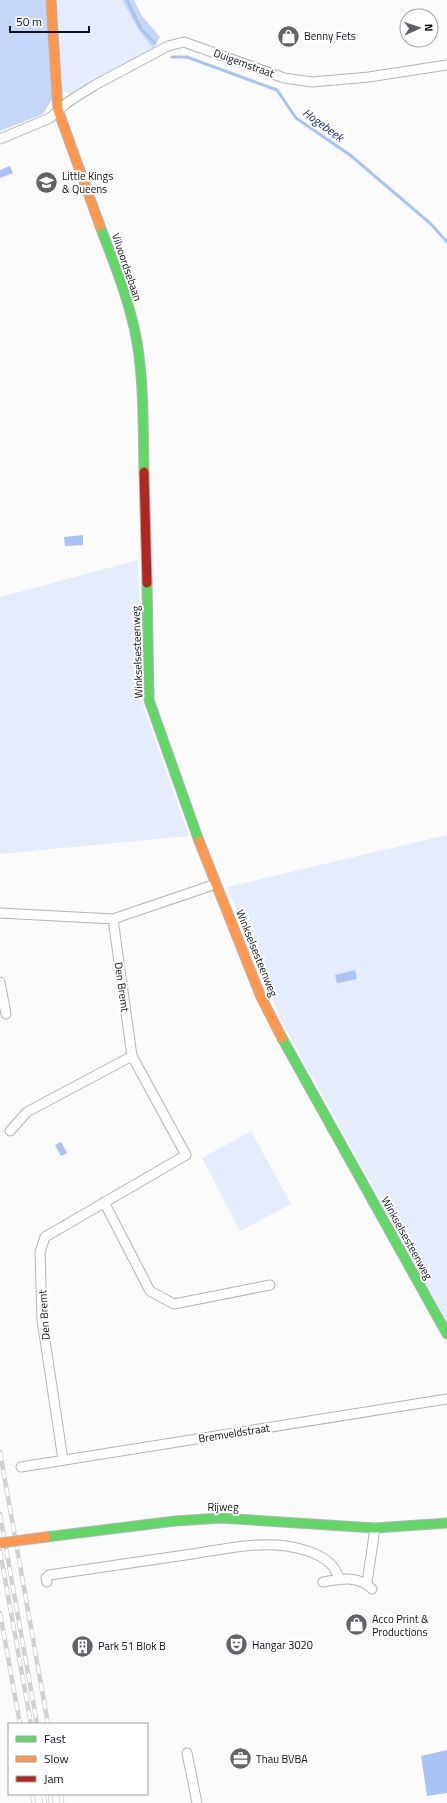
<svg xmlns="http://www.w3.org/2000/svg" width="447" height="1803" font-family="'Titillium Web',sans-serif">
<style>
.green{fill:#e5ecfb}
.forest{fill:#c6d6f7}
.water{fill:#abc2f7}
.lines{fill:none;stroke-linecap:round;stroke-linejoin:round}
.stream{stroke:#abc2f7;stroke-width:3}
.street-casing{stroke:#b2b5b8;stroke-width:11}
.fast-casing{stroke:#b2b5b8;stroke-width:11}
.slow-casing{stroke:#b2b5b8;stroke-width:11}
.jam-casing{stroke:#b2b5b8;stroke-width:11}
.street{stroke:#fefefe;stroke-width:9}
.fast{stroke:#63d668;stroke-width:9}
.slow{stroke:#ff974d;stroke-width:9}
.jam{stroke:#b3261e;stroke-width:9}
.rail-casing{stroke:#d0d0d0;stroke-width:4.5}
.rail{stroke:#fff;stroke-width:3;stroke-dasharray:9;stroke-linecap:butt}
.slow-bridge-casing{stroke:#b2b5b8;stroke-width:11;stroke-linecap:butt}
.slow-bridge{stroke:#ff974d;stroke-width:9}
.labels{text-anchor:middle;stroke-width:4;stroke-linejoin:round;paint-order:stroke}
.poi-label{font-size:11px;fill:#0d1119;stroke:#fff;text-anchor:start}
.street-label{font-size:11px;fill:#0d1119;stroke:#fff}
.water-label{font-size:12px;font-style:italic;fill:#091e73;stroke:#fff}
</style>
<rect width="100%" height="100%" fill="#fbfbfb"/>
<!-- green -->
<path class="green" d="M57 0H122L136 26 153 49 70 94 62 90Z
M138 560 142 702 189 836 0 854V597Z
M447 835V1322L281 1020 227 887Z
M251 1131 291 1204 240 1231 202 1158Z"/>
<!-- forest -->
<path class="forest" d="M0 0H47L53 98 43 114 0 131Z
M122 0H134L142 16 160 37 153 49 136 26Z"/>
<!-- water -->
<path class="water" d="M10 166 13 173 0 178V170Z
M83 535V545L65 546 64 537Z
M355 970 357 979 337 983 335 975Z
M61 1142 67 1153 61 1156 55 1145Z
M447 1750V1793L427 1796 421 1756Z"/>
<g class="lines">
<!-- stream -->
<path class="stream" d="M127 0 141 29 155 43
M172 57H187L277 90 296 118 350 155 431 224 447 242"/>
<defs>
<path id="street" d="M0 139 50 118 68 102 95 85 168 46 184 42 284 78 312 82 369 77 447 65
M0 913 113 919 216 884
M0 982 6 1014
M10 1131 27 1112 132 1056 113 919
M104 1202 150 1291 174 1304 270 1285
M63 1460 42 1320 40 1252 45 1237 186 1155 132 1056
M21 1467 447 1399
M47 1582 46 1578 49 1575C97 1568 144 1561 192 1554 218 1550 250 1543 277 1545 299 1547 334 1554 339 1580
M323 1582C340 1579 359 1575 372 1589
M367 1583 375 1528
M187 1753 197 1803"/>
<path id="fast" d="M100 226C114 263 130 302 137 342 144 384 143 429 144 472
M147 583 149 700 199 841
M282 1038 447 1334
M46 1537 175 1521 221 1518 375 1528 447 1523"/>
<path id="slow" d="M51 0 58 110 100 226
M199 841 261 997 282 1038"/>
<path id="jam" d="M144 472 147 583"/>
</defs>
<!-- street casing -->
<use href="#street" class="street-casing"/>
<!-- fast casing -->
<use href="#fast" class="fast-casing"/>
<!-- slow casing -->
<use href="#slow" class="slow-casing"/>
<!-- jam casing -->
<use href="#jam" class="jam-casing"/>
<!-- street -->
<use href="#street" class="street"/>
<!-- fast -->
<use href="#fast" class="fast"/>
<!-- slow -->
<use href="#slow" class="slow"/>
<!-- jam -->
<use href="#jam" class="jam"/>
<defs>
<path id="rail" d="M0 1452 48 1724
M0 1514 37 1724
M0 1551 31 1724
M0 1613 20 1724
M32 1794 34 1803
M43 1794 45 1803
M50 1794 51 1803
M61 1794 62 1803"/>
</defs>
<!-- rail casing -->
<use href="#rail" class="rail-casing"/>
<!-- rail -->
<use href="#rail" class="rail"/>
<defs>
<path id="slow-bridge" d="M0 1543 46 1537"/>
</defs>
<!-- slow-bridge casing -->
<use href="#slow-bridge" class="slow-bridge-casing"/>
<!-- slow-bridge -->
<use href="#slow-bridge" class="slow-bridge"/>
</g>
<!-- icons -->
<defs>
<symbol id="shop-disc" viewBox="-11 -11 22 22"><circle r="9.5" fill="#606368" stroke="#fff"/><path d="M-5-2.5h2.3a2.7 3.5 0 0 1 5.4 0H5L5.5 6h-11ZM-1.5-2.5h3a1.5 2.3 0 0 0-3 0Z" fill="#fff"/></symbol>
<symbol id="school-disc" viewBox="-11 -11 22 22"><circle r="9.5" fill="#606368" stroke="#fff"/><path d="M0-5L7-2L0 1L-7-2ZM-4 1L0 2.5L4 1V4Q0 6-4 4Z" fill="#fff"/></symbol>
<symbol id="theatre-disc" viewBox="-11 -11 22 22"><circle r="9.5" fill="#606368" stroke="#fff"/><path d="M-5-5.5Q0-4 5-5.5V0Q5 5 0 6Q-5 5-5 0ZM-3.3-2.5H-1v1.5H-3.3ZM1-2.5H3.3v1.5H1ZM-2.8 1Q0 5.5 2.8 1Z" fill="#fff"/></symbol>
<symbol id="building-disc" viewBox="-11 -11 22 22"><circle r="9.5" fill="#606368" stroke="#fff"/><path d="M-4-6H4V6H1V3H-1V6H-4ZM-2.5-4.3h1.7v1.8h-1.7ZM.8-4.3h1.7v1.8H.8ZM-2.5-1h1.7V.8h-1.7ZM.8-1h1.7V.8H.8Z" fill="#fff"/></symbol>
<symbol id="office-disc" viewBox="-11 -11 22 22"><circle r="9.5" fill="#606368" stroke="#fff"/><path d="M-6-3h4V-5.5h4V-3h4V5H-6ZM-1-4.5V-3h2v-1.5ZM-6 0V1H6V0Z" fill="#fff"/></symbol>
</defs>
<g fill-rule="evenodd">
<use href="#shop-disc" x="276" y="24" width="25" height="25"/>
<use href="#school-disc" x="34" y="170" width="25" height="25"/>
<use href="#shop-disc" x="344" y="1612" width="25" height="25"/>
<use href="#theatre-disc" x="224" y="1632" width="25" height="25"/>
<use href="#building-disc" x="70" y="1634" width="25" height="25"/>
<use href="#office-disc" x="228" y="1746" width="25" height="25"/>
</g>
<g class="labels">
<!-- poi labels -->
<g class="poi-label">
<text x="304" y="40">Benny Fets</text>
<text x="62" y="180">Little Kings<tspan x="62" dy="13">&amp; Queens</tspan></text>
<text x="372" y="1623">Acco Print &amp;<tspan x="372" dy="13">Productions</tspan></text>
<text x="252" y="1649">Hangar 3020</text>
<text x="98" y="1650">Park 51 Blok B</text>
<text x="256" y="1763">Thau BVBA</text>
</g>
<!-- street labels -->
<g class="street-label">
<text transform="translate(244 63) rotate(20)" y="4">Duigemstraat</text>
<text transform="translate(127 267) rotate(71)" y="4">Vilvoordsebaan</text>
<text transform="translate(137 652) rotate(-92)" y="4">Winkselsesteenweg</text>
<text transform="translate(257 953) rotate(68)" y="4">Winkselsesteenweg</text>
<text transform="translate(122 987) rotate(82)" y="4">Den Bremt</text>
<text transform="translate(407 1238) rotate(61)" y="4">Winkselsesteenweg</text>
<text transform="translate(44 1315) rotate(-94)" y="4">Den Bremt</text>
<text transform="translate(234 1433) rotate(-9)" y="4">Bremveldstraat</text>
<text x="223" y="1511">Rijweg</text>
</g>
<!-- water labels -->
<g class="water-label">
<text transform="translate(323 125) rotate(36)" y="4">Hogebeek</text>
</g>
</g>
<!-- legend -->
<rect x="8" y="1723" width="140" height="72" fill="#ffffff" stroke="#9ea0a3"/>
<rect x="16" y="1736" width="20" height="6" fill="#63d668" stroke="#9ea0a3"/>
<text x="44" y="1743" font-size="12" fill="#0d1119">Fast</text>
<rect x="16" y="1756" width="20" height="6" fill="#ff974d" stroke="#9ea0a3"/>
<text x="44" y="1763" font-size="12" fill="#0d1119">Slow</text>
<rect x="16" y="1776" width="20" height="6" fill="#b3261e" stroke="#9ea0a3"/>
<text x="44" y="1783" font-size="12" fill="#0d1119">Jam</text>
<!-- north arrow -->
<g transform="translate(419 28) rotate(87)"><circle r="19" fill="#ffffff" stroke="#9ea0a3"/>
<path d="M0-3L7 15L0 10L-7 15Z" fill="#606368"/>
<text y="-6" font-size="11" font-weight="bold" text-anchor="middle" fill="#0d1119">N</text>
</g>
<!-- scale -->
<path d="M10 26v6h79v-6" fill="none" stroke="#0d1119" stroke-width="2"/>
<text x="16" y="26" font-size="12" fill="#0d1119" stroke="#ffffff" stroke-width="3" paint-order="stroke">50 m</text>
</svg>
